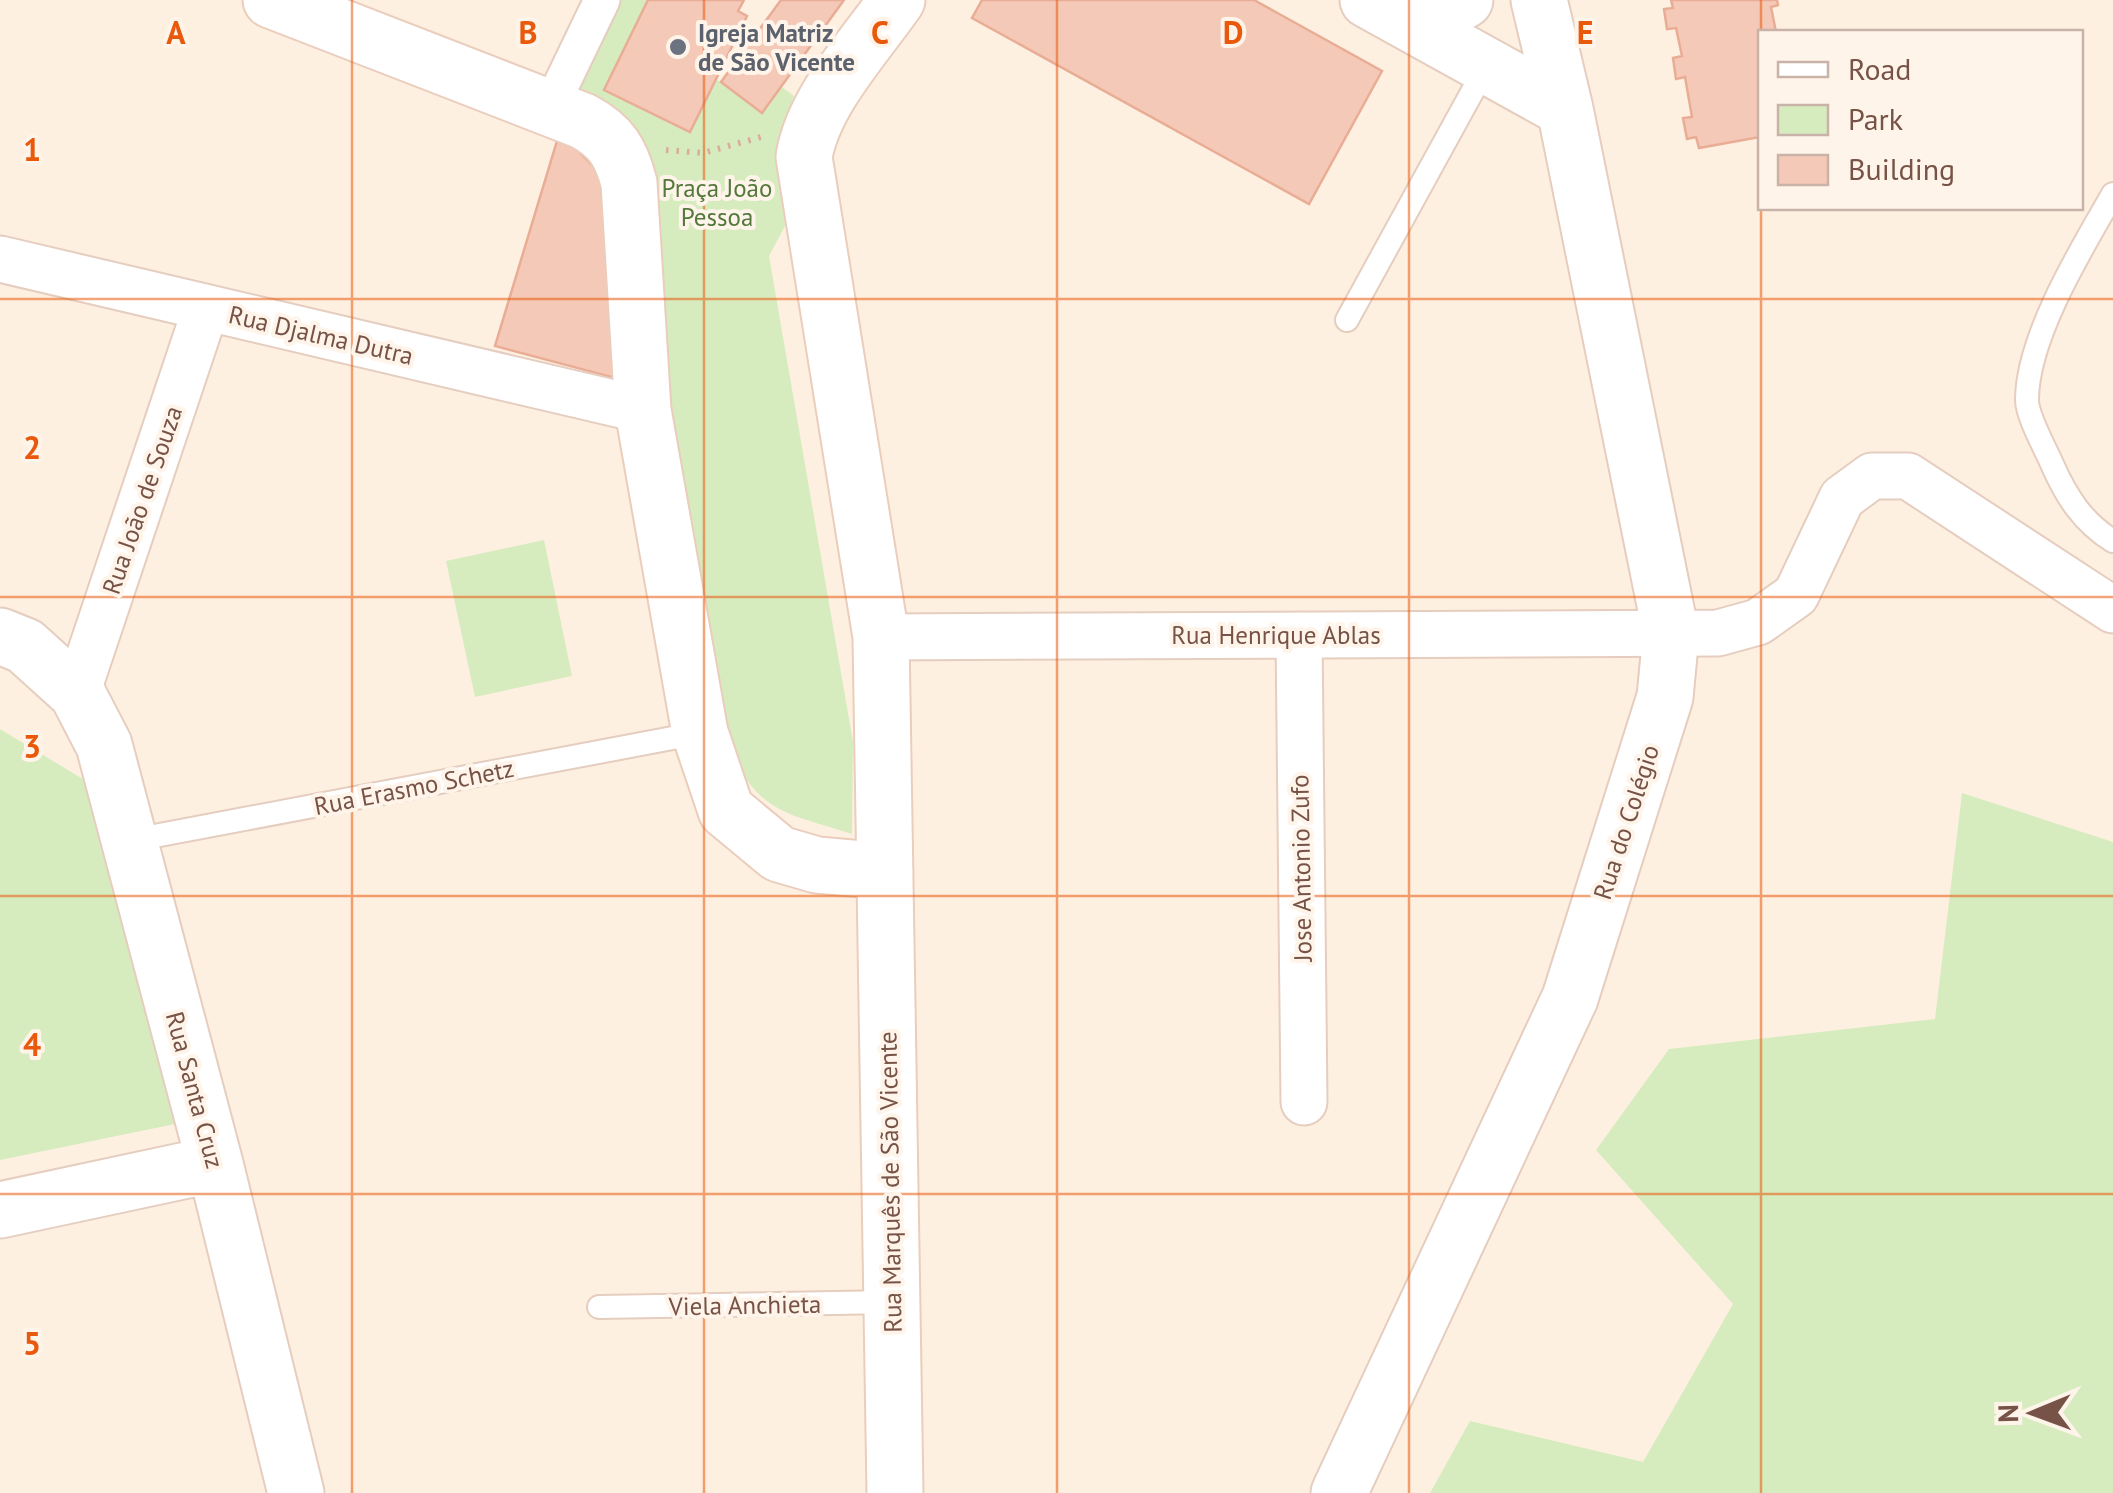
<svg xmlns="http://www.w3.org/2000/svg" width="2113" height="1493" font-family="'PT Sans',sans-serif">
<style>
.green{fill:#d6ecbf}
.building{fill:#f5c9b7;stroke:#e9ad96;stroke-width:2.5}
.lines{fill:none;stroke-linecap:round;stroke-linejoin:round}
.service-casing{stroke:#e5cdbf;stroke-width:26}
.pedestrian-casing{stroke:#e5cdbf;stroke-width:39}
.minor-casing{stroke:#e5cdbf;stroke-width:49}
.tertiary-casing{stroke:#e5cdbf;stroke-width:59}
.secondary-casing{stroke:#eacdbc;stroke-width:59}
.path{stroke:#daac9a;stroke-width:6;stroke-dasharray:2.5 8;stroke-linecap:butt}
.service{stroke:#fff;stroke-width:22}
.pedestrian{stroke:#fff;stroke-width:35}
.minor{stroke:#fff;stroke-width:45}
.tertiary{stroke:#fff;stroke-width:55}
.secondary{stroke:#fff;stroke-width:55}
.grid{fill:none;stroke:#e8590c;stroke-width:2.5;stroke-opacity:0.55}
.worship-dot{fill:#6b7280;stroke:#fff4e9;stroke-width:4}
.labels{text-anchor:middle;stroke-width:8;stroke-linejoin:round;paint-order:stroke}
.worship-label{font-size:25px;font-weight:bold;fill:#5b616d;stroke:#fff4e9;text-anchor:start}
.park-label{font-size:25px;fill:#53783b;stroke:#fff4e9}
.street-label{font-size:25px;fill:#775246;stroke:#fff4e9}
.grid-label{font-size:32px;text-anchor:middle;font-weight:bold;fill:#e8590c;stroke:#fff4e9;stroke-width:8;stroke-linejoin:round;paint-order:stroke}
</style>
<rect width="100%" height="100%" fill="#fef0e1"/>
<!-- green -->
<path class="green" d="M613 0H648L604 89 690 132 716 79 762 112 782 87 794 96 782 129 785 226 769 256 853 742 852 834C791 814 761 815 731 753L669 414 650 188 568 97Z
M544 540 572 676 475 697 446 561Z
M0 729 96 787 175 1124 0 1160Z
M1962 793 2113 842V1493H1430L1470 1421 1643 1462 1733 1304 1596 1150 1669 1049 1935 1019Z"/>
<!-- building -->
<path class="building" d="M648 0H744L738 11 747 16 690 132 604 90Z
M781 0H844L762 113 721 82Z
M982 0H1254L1382 71 1309 204 972 18Z
M1671 0H1777L1778 5 1771 7 1776 32H1760V137L1699 148 1696 137 1687 139 1683 118 1692 117 1685 77 1676 79 1673 58 1682 56 1676 28 1667 29 1664 9 1673 8Z
M560 131 617 192 615 378 495 346Z"/>
<g class="lines">
<defs>
<path id="service" d="M2113 194C2082 248 2027 337 2027 400 2027 416 2045 448 2052 464 2066 496 2083 523 2113 541
M1347 320 1487 65
M128 841 699 733
M599 1307 892 1302"/>
<path id="pedestrian" d="M550 108 602 0"/>
<path id="minor" d="M0 259 643 410
M1299 635 1304 1102
M881 637 1718 633 1758 622 1796 595 1842 498 1872 476H1908L2113 610
M77 693 206 308"/>
<path id="tertiary" d="M1368 0 1565 109
M1398 16C1424 16 1442 14 1465 0
M0 636 25 646 77 693 104 745 215 1164 296 1493
M0 1210 215 1164
M1339 1493 1570 998 1665 697 1671 634 1565 109 1539 0"/>
<path id="secondary" d="M271 0 583 121C611 136 621 152 629 183L643 410 700 733 726 810 779 854 817 865 885 871
M895 1493 881 637 804 157C813 101 865 46 897 0"/>
</defs>
<!-- service casing -->
<use href="#service" class="service-casing"/>
<!-- pedestrian casing -->
<use href="#pedestrian" class="pedestrian-casing"/>
<!-- minor casing -->
<use href="#minor" class="minor-casing"/>
<!-- tertiary casing -->
<use href="#tertiary" class="tertiary-casing"/>
<!-- secondary casing -->
<use href="#secondary" class="secondary-casing"/>
<!-- path -->
<path class="path" d="M666 150 703 153 761 137"/>
<!-- service -->
<use href="#service" class="service"/>
<!-- pedestrian -->
<use href="#pedestrian" class="pedestrian"/>
<!-- minor -->
<use href="#minor" class="minor"/>
<!-- tertiary -->
<use href="#tertiary" class="tertiary"/>
<!-- secondary -->
<use href="#secondary" class="secondary"/>
</g>
<!-- grid -->
<path class="grid" d="M352 0V1493M704 0V1493M1057 0V1493M1409 0V1493M1761 0V32M1761 208V1493M0 299H2113M0 597H2113M0 896H2113M0 1194H2113"/>
<!-- markers -->
<circle class="worship-dot" cx="678" cy="47" r="10"/>
<g class="labels">
<!-- worship labels -->
<g class="worship-label">
<text x="698" y="42">Igreja Matriz<tspan x="698" dy="29">de São Vicente</tspan></text>
</g>
<!-- park labels -->
<g class="park-label">
<text x="717" y="197">Praça João<tspan x="717" dy="29">Pessoa</tspan></text>
</g>
<!-- street labels -->
<g class="street-label">
<text transform="translate(321 335) rotate(13)" y="9">Rua Djalma Dutra</text>
<text transform="translate(142 500) rotate(-71)" y="9">Rua João de Souza</text>
<text x="1276" y="644">Rua Henrique Ablas</text>
<text transform="translate(414 787) rotate(-11)" y="9">Rua Erasmo Schetz</text>
<text transform="translate(1626 822) rotate(-72)" y="9">Rua do Colégio</text>
<text transform="translate(1301 868) rotate(-91)" y="9">Jose Antonio Zufo</text>
<text transform="translate(195 1090) rotate(75)" y="9">Rua Santa Cruz</text>
<text transform="translate(890 1182) rotate(-91)" y="9">Rua Marquês de São Vicente</text>
<text transform="translate(745 1305) rotate(-1)" y="9">Viela Anchieta</text>
</g>
</g>
<g class="grid-label">
<text x="176" y="44">A</text>
<text x="528" y="44">B</text>
<text x="880" y="44">C</text>
<text x="1233" y="44">D</text>
<text x="1585" y="44">E</text>
<text x="32" y="161">1</text>
<text x="32" y="459">2</text>
<text x="32" y="758">3</text>
<text x="32" y="1056">4</text>
<text x="32" y="1355">5</text>
</g>
<!-- legend -->
<rect x="1758" y="30" width="325" height="180" fill="#fff4e9" stroke="#c9b3a8" stroke-width="2.5"/>
<rect x="1778" y="62" width="50" height="15" fill="#ffffff" stroke="#c9b3a8" stroke-width="2.5"/>
<text x="1848" y="80" font-size="30" fill="#775246">Road</text>
<rect x="1778" y="105" width="50" height="30" fill="#d6ecbf" stroke="#c9b3a8" stroke-width="2.5"/>
<text x="1848" y="130" font-size="30" fill="#775246">Park</text>
<rect x="1778" y="155" width="50" height="30" fill="#f5c9b7" stroke="#c9b3a8" stroke-width="2.5"/>
<text x="1848" y="180" font-size="30" fill="#775246">Building</text>
<!-- north arrow -->
<g transform="translate(2033 1413) rotate(269)" stroke="#fff4e9" stroke-width="8" paint-order="stroke">
<path d="M0-8L18 38L0 25L-18 38Z" fill="#775246"/>
<text y="-15" font-size="28" font-weight="bold" text-anchor="middle" fill="#775246">N</text>
</g>
</svg>
